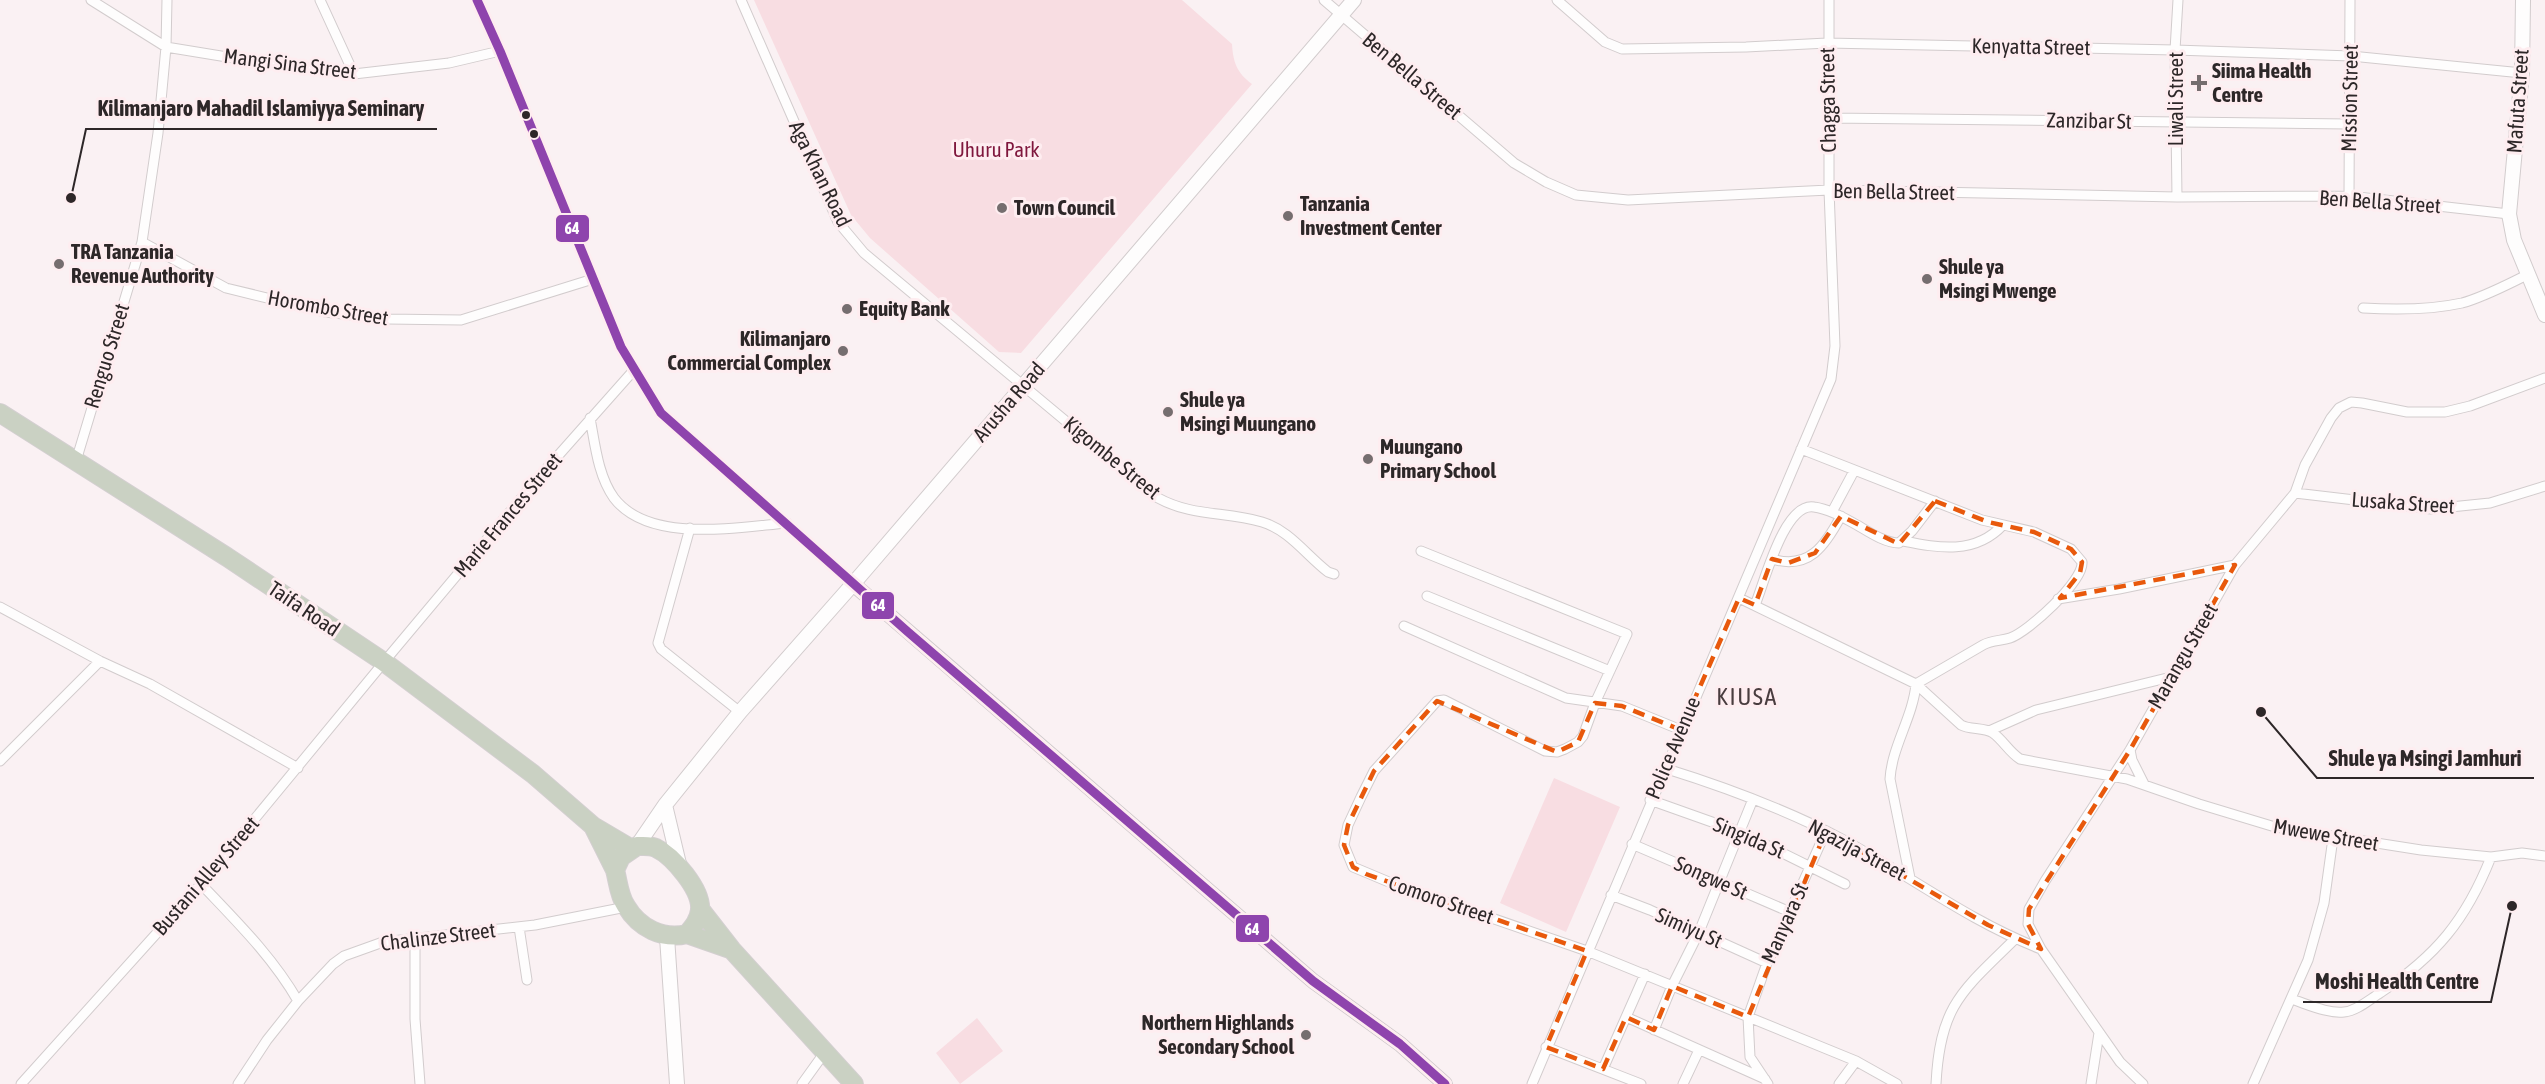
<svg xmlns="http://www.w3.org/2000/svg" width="2545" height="1084" font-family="'Asap Condensed',sans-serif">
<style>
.green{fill:#f8dde2}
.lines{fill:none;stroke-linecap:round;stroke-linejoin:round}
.street-casing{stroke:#d2cccd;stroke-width:11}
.secondary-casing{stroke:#d2cccd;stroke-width:16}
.highway-casing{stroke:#d3cfd0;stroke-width:20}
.street{stroke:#fefdfd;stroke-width:9}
.secondary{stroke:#fefdfd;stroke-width:14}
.highway{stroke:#cad1c3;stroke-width:18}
.bus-1-casing{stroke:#feedf0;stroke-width:14}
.bus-1{stroke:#8e44ad;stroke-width:9}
.marked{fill:none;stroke:#e8590c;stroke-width:4.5;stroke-dasharray:12 8;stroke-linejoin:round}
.poi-dot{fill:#756e6f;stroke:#feedf0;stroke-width:2}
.bus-dot{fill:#2d2728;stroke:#feedf0;stroke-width:2}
.labels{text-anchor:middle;stroke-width:6;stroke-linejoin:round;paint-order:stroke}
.street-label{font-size:21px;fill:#2d2728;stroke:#feedf0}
.poi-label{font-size:21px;font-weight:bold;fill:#2d2728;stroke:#feedf0;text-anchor:start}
.park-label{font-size:21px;fill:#7f173d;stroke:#feedf0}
.quarter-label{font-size:24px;letter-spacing:1.5px;fill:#493d3f;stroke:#feedf0}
.leader{fill:none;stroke:#2d2728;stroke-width:2}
.callout-dot{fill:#2d2728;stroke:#feedf0;stroke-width:2}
.callout-label{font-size:22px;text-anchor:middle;font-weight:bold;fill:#2d2728;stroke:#feedf0;stroke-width:6;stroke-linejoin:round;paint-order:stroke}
.line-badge{stroke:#feedf0;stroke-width:2}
.badge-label{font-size:16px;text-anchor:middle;font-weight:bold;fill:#fff}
</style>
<rect width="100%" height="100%" fill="#faf1f3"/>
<!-- green -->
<path class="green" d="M754 0H1182L1232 44C1233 62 1237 73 1252 84L1021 353 999 352 870 238 851 215Z
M1554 778 1620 807 1566 932 1500 903Z
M977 1018 1003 1051 960 1084 936 1053Z"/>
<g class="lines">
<defs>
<path id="street" d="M91 0 166 47 227 57 354 74 449 63 500 51
M320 0 354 74
M477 0 500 51 621 347 661 413 853 584
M741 0 838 222 864 253 1158 498C1193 517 1225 511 1262 522 1289 530 1306 555 1328 572L1334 574
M1324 0 1514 163 1546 182 1576 195 1628 200 1829 190 2177 197 2349 196 2509 214
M1557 0 1605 42 1622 49 1746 47 1827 43 2175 50 2351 56 2522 73
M1829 118 2349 124
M2349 196 2350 0
M2177 197 2175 50 2178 0
M142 242 226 288 325 312 387 319 461 320 593 279
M2363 308C2395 310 2430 310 2462 303 2484 297 2506 285 2527 275
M590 418C595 444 598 476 614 498 649 544 738 527 787 523
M1801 449 1982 520 2034 532 2071 549 2082 562C2084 581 2028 632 2010 638 2001 641 1992 640 1983 645L1916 684C1913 717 1892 746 1890 779L1910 878
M76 461 142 242 158 133 166 47 167 0
M2295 493 2431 509 2490 503 2545 486
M1832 512 1854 471
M690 528 658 643 661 649 740 712
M1903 541C1939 548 1975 555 2003 525
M1421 551 1627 634 1595 703 1583 736 1578 742 1565 749 1557 752 1545 751 1444 700 1437 701 1374 771 1361 797 1348 825 1344 845 1353 867 1396 885 1587 951 1856 1061 1897 1084
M1772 559C1809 570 1825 546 1841 516
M1427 596 1610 671
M1739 598 1916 684 1961 725C1970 730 1984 727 1993 733 2003 740 2009 752 2020 759L2127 779 2199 804 2275 827 2421 850 2491 857 2522 853 2545 856
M2058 599 2119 589 2235 565
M1755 605C1764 584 1784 502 1814 507 1829 509 1844 518 1857 525 1869 532 1885 543 1899 543L1912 531 1935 501
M0 607 100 661 150 684 298 768
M1404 626 1566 698 1622 706 1681 730
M1989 731 2036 710 2171 677
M2130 750 2132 760 2144 784
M0 761 100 661
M1664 768C1725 787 1785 809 1842 839 1909 875 1970 922 2041 949
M1650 800 1740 832 1845 884
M1632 844 1790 912
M201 884C236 921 272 956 298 1001
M1611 895 1650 910 1767 963
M519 927 527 980
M415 938V1019L420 1084
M2291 999C2307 1004 2328 1014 2344 1012 2357 1011 2370 999 2380 993 2436 956 2466 920 2491 857
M1626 1017 1765 1079
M1654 1030 1672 986 1699 932 1753 799
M1546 1047 1641 1084
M1603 1069 1645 974
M21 1084 201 884 384 662 540 476 634 370
M238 1084 267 1040 298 1001 333 964 344 956 383 942 535 925 626 907
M802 1084 825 1052
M1532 1084 1831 379 1835 346 1829 190V0
M1683 1084 1699 1050
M1768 1084 1750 1057 1748 1017 1767 963 1826 831
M1839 1084 1856 1061
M1936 1084C1940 1005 1962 991 2015 939
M2091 1084 2099 1033
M2143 1084 2120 1062 2041 949 2028 924 2029 909 2045 881 2130 750 2235 565 2295 493 2305 465 2331 418 2339 408 2351 402 2362 403 2407 412H2445L2470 406 2545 378
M2253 1084 2308 960 2324 903 2333 838"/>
<path id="secondary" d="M2523 0 2522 73 2509 214 2514 240 2545 315
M853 584 1313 981 1400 1044 1445 1084
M665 805 680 868
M637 846 665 805 740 712 853 584 1354 0
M667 937 677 1084"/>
<path id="highway" d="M0 413 227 557 384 662 533 774 593 826 632 849
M593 826 615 870
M637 846C643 846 650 845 656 848 673 856 702 890 700 910 699 920 693 927 687 934 663 940 639 928 626 906 619 896 618 881 615 870L621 857Z
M700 909 732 950 854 1084
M687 934 730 949"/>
</defs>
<!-- street casing -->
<use href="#street" class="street-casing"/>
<!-- secondary casing -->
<use href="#secondary" class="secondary-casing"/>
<!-- highway casing -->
<use href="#highway" class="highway-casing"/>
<!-- street -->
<use href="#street" class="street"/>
<!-- secondary -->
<use href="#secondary" class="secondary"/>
<!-- highway -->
<use href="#highway" class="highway"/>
<defs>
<path id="bus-1" d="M477 0 500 51 621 347 661 413 908 632 1313 981 1400 1044 1445 1084"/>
</defs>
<!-- bus-1 casing -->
<use href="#bus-1" class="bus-1-casing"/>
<!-- bus-1 -->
<use href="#bus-1" class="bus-1"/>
</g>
<!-- marked area -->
<path class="marked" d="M1935 501 1988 522 2034 532 2071 549 2082 562 2080 573 2060 598 2235 565 2130 750 2029 909 2028 924 2041 949 1988 925 1826 831 1748 1017 1672 986 1654 1030 1626 1017 1603 1069 1546 1047 1587 951 1366 874 1353 867 1344 845 1348 825 1374 771 1437 701 1557 752 1578 742 1595 703 1622 706 1681 730 1739 598 1755 605 1772 559 1788 563 1815 553 1841 516 1899 544Z"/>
<!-- markers -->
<g class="poi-dot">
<path d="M2196 74h6v6h6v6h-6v6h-6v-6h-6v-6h6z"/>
<circle cx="1002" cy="208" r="6"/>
<circle cx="1288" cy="216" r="6"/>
<circle cx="59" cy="264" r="6"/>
<circle cx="1927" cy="279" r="6"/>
<circle cx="847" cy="309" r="6"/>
<circle cx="843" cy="351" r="6"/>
<circle cx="1168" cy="412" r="6"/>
<circle cx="1368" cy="459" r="6"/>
<circle cx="1306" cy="1035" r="6"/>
</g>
<g class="bus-dot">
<circle cx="526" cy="115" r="5"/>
<circle cx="534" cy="134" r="5"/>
</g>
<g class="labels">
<!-- street labels -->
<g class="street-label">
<text transform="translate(2031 47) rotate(1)" y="7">Kenyatta Street</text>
<text transform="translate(290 64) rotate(7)" y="7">Mangi Sina Street</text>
<text transform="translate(1412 76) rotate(40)" y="7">Ben Bella Street</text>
<text transform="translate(2350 98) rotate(-89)" y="7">Mission Street</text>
<text transform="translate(2176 99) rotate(-90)" y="7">Liwali Street</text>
<text transform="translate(1828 100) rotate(-91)" y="7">Chagga Street</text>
<text transform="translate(2518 101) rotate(-86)" y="7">Mafuta Street</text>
<text transform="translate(2089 121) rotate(1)" y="7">Zanzibar St</text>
<text transform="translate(820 174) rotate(64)" y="7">Aga Khan Road</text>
<text transform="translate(1894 192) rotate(1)" y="7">Ben Bella Street</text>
<text transform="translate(2380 202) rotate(4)" y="7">Ben Bella Street</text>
<text transform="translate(328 308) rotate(10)" y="7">Horombo Street</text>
<text transform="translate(107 356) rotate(-73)" y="7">Renguo Street</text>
<text transform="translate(1009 402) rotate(-49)" y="7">Arusha Road</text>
<text transform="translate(1112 458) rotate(39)" y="7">Kigombe Street</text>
<text transform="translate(2403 503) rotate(4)" y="7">Lusaka Street</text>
<text transform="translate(508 515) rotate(-50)" y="7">Marie Frances Street</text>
<text transform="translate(304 609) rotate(34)" y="7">Taifa Road</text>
<text transform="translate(2183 656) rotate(-60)" y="7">Marangu Street</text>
<text transform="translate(1673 748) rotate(-67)" y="7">Police Avenue</text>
<text transform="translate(2326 835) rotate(10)" y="7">Mwewe Street</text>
<text transform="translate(1749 838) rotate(23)" y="7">Singida St</text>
<text transform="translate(1857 850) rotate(28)" y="7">Ngazija Street</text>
<text transform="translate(206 876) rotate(-49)" y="7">Bustani Alley Street</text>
<text transform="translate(1711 878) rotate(24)" y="7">Songwe St</text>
<text transform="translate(1441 900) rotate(19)" y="7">Comoro Street</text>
<text transform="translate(1785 923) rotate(-66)" y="7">Manyara St</text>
<text transform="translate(1689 928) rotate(24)" y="7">Simiyu St</text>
<text transform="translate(438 937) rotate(-7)" y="7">Chalinze Street</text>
</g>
<!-- poi labels -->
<g class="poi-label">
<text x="2212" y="78">Siima Health<tspan x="2212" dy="24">Centre</tspan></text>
<text x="1300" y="211">Tanzania<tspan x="1300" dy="24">Investment Center</tspan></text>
<text x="1014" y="215">Town Council</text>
<text x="71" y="259">TRA Tanzania<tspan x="71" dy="24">Revenue Authority</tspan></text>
<text x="1939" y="274">Shule ya<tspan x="1939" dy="24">Msingi Mwenge</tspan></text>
<text x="859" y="316">Equity Bank</text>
<text x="831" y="346" text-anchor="end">Kilimanjaro<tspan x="831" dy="24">Commercial Complex</tspan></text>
<text x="1180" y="407">Shule ya<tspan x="1180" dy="24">Msingi Muungano</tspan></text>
<text x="1380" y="454">Muungano<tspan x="1380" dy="24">Primary School</tspan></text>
<text x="1294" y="1030" text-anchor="end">Northern Highlands<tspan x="1294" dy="24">Secondary School</tspan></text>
</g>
<!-- park labels -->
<g class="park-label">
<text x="996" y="157">Uhuru Park</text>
</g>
<!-- quarter labels -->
<g class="quarter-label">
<text x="1747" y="705">KIUSA</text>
</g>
</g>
<!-- callouts -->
<path class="leader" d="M71 198L86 129H437M2261 712L2317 778H2534M2512 906L2491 1002H2303"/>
<g class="callout-dot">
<circle cx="71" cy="198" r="6"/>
<circle cx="2261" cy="712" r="6"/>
<circle cx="2512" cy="906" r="6"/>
</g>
<g class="callout-label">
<text x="261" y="116">Kilimanjaro Mahadil Islamiyya Seminary</text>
<text x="2425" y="766">Shule ya Msingi Jamhuri</text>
<text x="2397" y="989">Moshi Health Centre</text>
</g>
<g class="line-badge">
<rect x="555" y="214" width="35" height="29" rx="6" fill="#8e44ad"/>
<rect x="861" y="591" width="34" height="29" rx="6" fill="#8e44ad"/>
<rect x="1235" y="914" width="35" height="29" rx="6" fill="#8e44ad"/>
</g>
<g class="badge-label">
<text x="572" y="234">64</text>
<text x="878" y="611">64</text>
<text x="1252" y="935">64</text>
</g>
</svg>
